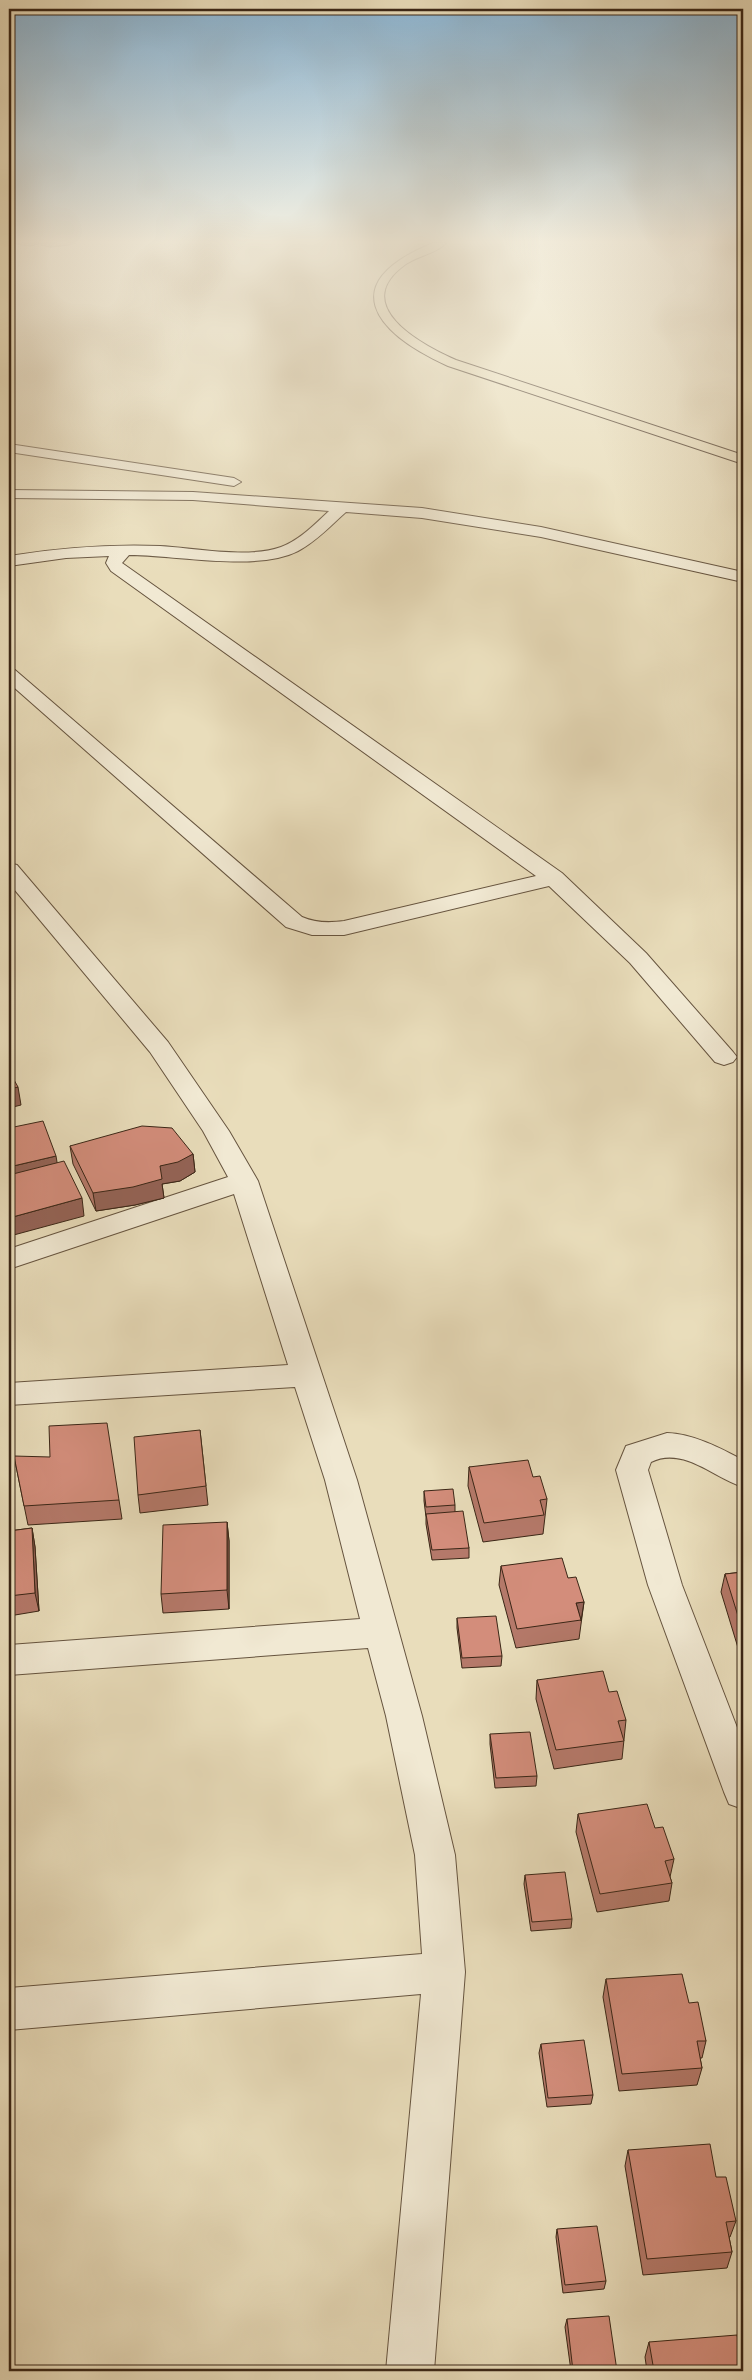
<svg xmlns="http://www.w3.org/2000/svg" width="752" height="2380" font-family="'Gentium Book Plus',serif">
<style>
.lines{fill:none;stroke-linecap:round;stroke-linejoin:round}
.minor-casing{stroke:#66543f;stroke-width:2}
.highway-casing{stroke:#3a2616;stroke-width:2}
.minor{fill:#f1e9d3;fill-rule:evenodd}
.highway{fill:#e9ddbb;fill-rule:evenodd}
.wall{fill:#b5796a;stroke:#3a2616}
.shaded-wall{fill:#946356;stroke:#3a2616}
.building{fill:#d38d7b;stroke:#3a2616}
</style>
<rect width="100%" height="100%" fill="#e9ddbb"/>
<filter id="stains"><feTurbulence type="fractalNoise" baseFrequency=".004" numOctaves="4"/><feColorMatrix values="0 0 0 0 .2 0 0 0 0 .09 0 0 0 0 .02 0 0 0 .5 -.17"/></filter>
<radialGradient id="worn" r=".72"><stop offset=".6" stop-color="#630" stop-opacity="0"/><stop offset="1" stop-color="#630" stop-opacity=".3"/></radialGradient>
<g class="lines">
<defs>
<path id="minor" d="M9 444 234 478 241 482 234 486 9 452Z
M9 490 193 492 422 508 541 527 743 572V582L541 537 422 518 346 512C331 525 317 541 298 551 257 572 176 555 129 555L122 563 562 873 646 953 733 1052 737 1057 733 1062 724 1065 715 1062 630 963 549 886 344 935H312L286 927 9 683V669L15 670 302 917C316 923 329 923 344 921L536 876 111 571 106 563 109 556 66 558 9 566V556C59 548 109 544 160 546 196 548 247 559 281 547 300 540 315 524 329 511L193 500 9 498Z
M9 863 17 865 168 1042 229 1131 258 1181 357 1480 422 1716 455 1855 465 1972 434 2371H386L421 1994 9 2030V1988L422 1954 415 1855 386 1716 368 1648 9 1675V1645L360 1619 325 1480 295 1387 9 1405V1383L288 1365 234 1194 9 1269V1249L228 1177 203 1131 150 1052 9 883Z
M667 1433C694 1434 720 1448 743 1460V1487C714 1478 683 1446 651 1462L648 1470 682 1585 743 1743V1809L729 1804 724 1792 648 1585 616 1470 626 1446Z"/>
<path id="highway" d="M433 243H446C437 253 418 256 406 264 348 305 420 344 456 360L743 455V464L448 366C373 332 335 283 433 243Z"/>
</defs>
<!-- minor casing -->
<use href="#minor" class="minor-casing"/>
<!-- highway casing -->
<use href="#highway" class="highway-casing"/>
<!-- minor -->
<use href="#minor" class="minor"/>
<!-- highway -->
<use href="#highway" class="highway"/>
</g>
<!-- wall -->
<path class="wall" d="M9 243H76L68 245 50 247 41 245V243L30 246Z
M70 1146 193 1154 195 1172 180 1181 162 1184 164 1198 135 1205 96 1211 73 1164Z
M200 1430 208 1505 140 1513 138 1495Z
M14 1456 119 1500 122 1519 28 1525Z
M469 1467 533 1477 547 1499 543 1534 483 1542 468 1486Z
M424 1491 455 1505V1512L469 1548V1558L432 1560 426 1524V1517L424 1501Z
M227 1522 229 1541V1609L163 1613 161 1594Z
M32 1528 35 1547 39 1611 9 1616V1531Z
M501 1566 568 1578 584 1602 579 1639 516 1648 499 1585Z
M743 1572V1651H739L721 1592 725 1574Z
M457 1618 502 1656 501 1666 462 1668 457 1628Z
M537 1680 626 1720 622 1759 554 1769 536 1699Z
M490 1734 537 1776 536 1786 495 1788 490 1744Z
M578 1814 655 1828 674 1859 670 1877 672 1883 669 1901 597 1912 576 1832Z
M525 1875 572 1919 571 1928 531 1931 524 1884Z
M606 1979 689 2003 706 2041 702 2058H700L702 2068 697 2085 619 2091 603 1997Z
M541 2044 593 2095 591 2104 547 2107 539 2053Z
M628 2150 716 2177 736 2221 730 2237H729L732 2252 727 2268 643 2275 625 2166Z
M557 2229 606 2281 604 2289 563 2293 556 2237Z
M567 2319 617 2371H571L565 2327Z
M649 2342 743 2371H647L645 2357Z"/>
<!-- shaded-wall -->
<path class="shaded-wall" d="M29 243H41L30 246Z
M49 243H76L68 245 50 247Z
M18 1087 21 1105 9 1108V1089Z
M193 1154 195 1172 180 1181 162 1184 164 1198 135 1205 96 1211 93 1193 160 1166Z
M56 1156 59 1174 9 1186V1167Z
M82 1198 84 1216 10 1236 9 1227V1218Z
M227 1522 229 1541V1609L227 1590Z
M32 1528 35 1547 39 1611 35 1593Z
M584 1602 581 1621 576 1603Z"/>
<!-- building -->
<path class="building" d="M9 1071 18 1087 9 1089Z
M43 1121 56 1156 9 1167V1128Z
M142 1126 172 1128 193 1154 178 1162 160 1166 162 1179 133 1187 93 1193 70 1146Z
M64 1161 82 1198 9 1218V1175Z
M107 1423 119 1500 24 1506 14 1456 50 1457 49 1426Z
M200 1430 206 1486 138 1495 134 1437Z
M528 1460 533 1477 540 1476 547 1499 540 1500 544 1515 484 1523 469 1467Z
M453 1489 455 1505 426 1507 424 1491Z
M463 1511 469 1548 432 1550 426 1514Z
M227 1522V1590L161 1594 163 1525Z
M32 1528 35 1593 9 1596V1531Z
M562 1558 568 1578 576 1577 584 1602 576 1603 581 1620 517 1629 501 1566Z
M743 1572V1632L725 1574Z
M496 1616 502 1656 462 1658 457 1618Z
M603 1671 609 1692 617 1691 626 1720 618 1721 624 1741 556 1750 537 1680Z
M530 1732 537 1776 496 1778 490 1734Z
M647 1804 655 1828 663 1827 674 1859 665 1861 672 1883 600 1894 578 1814Z
M565 1872 572 1919 532 1922 525 1875Z
M682 1974 689 2003 698 2002 706 2041H697L702 2068 622 2074 606 1979Z
M584 2040 593 2095 548 2098 541 2044Z
M710 2144 716 2177H726L736 2221 726 2222 732 2252 647 2259 628 2150Z
M597 2226 606 2281 565 2285 557 2229Z
M609 2316 617 2371H573L567 2319Z
M737 2335 743 2367V2371H654L649 2342Z"/>
<!-- sky -->
<linearGradient id="sky" x2="0" y2="1"><stop stop-color="#8ab6d6"/><stop offset="0.42" stop-color="#f5f0e0"/><stop offset="1" stop-color="#f5f0e0" stop-opacity="0"/></linearGradient>
<rect width="752" height="576" fill="url(#sky)"/>
<!-- margin -->
<rect width="752" height="2380" fill="none" stroke="#e9ddbb" stroke-width="30"/>
<rect x="10" y="10" width="732" height="2360" fill="none" stroke="#3a2616" stroke-width="2.5"/>
<rect x="15" y="15" width="722" height="2350" fill="none" stroke="#3a2616"/>
<rect width="100%" height="100%" filter="url(#stains)"/>
<rect width="100%" height="100%" fill="url(#worn)"/>
</svg>
